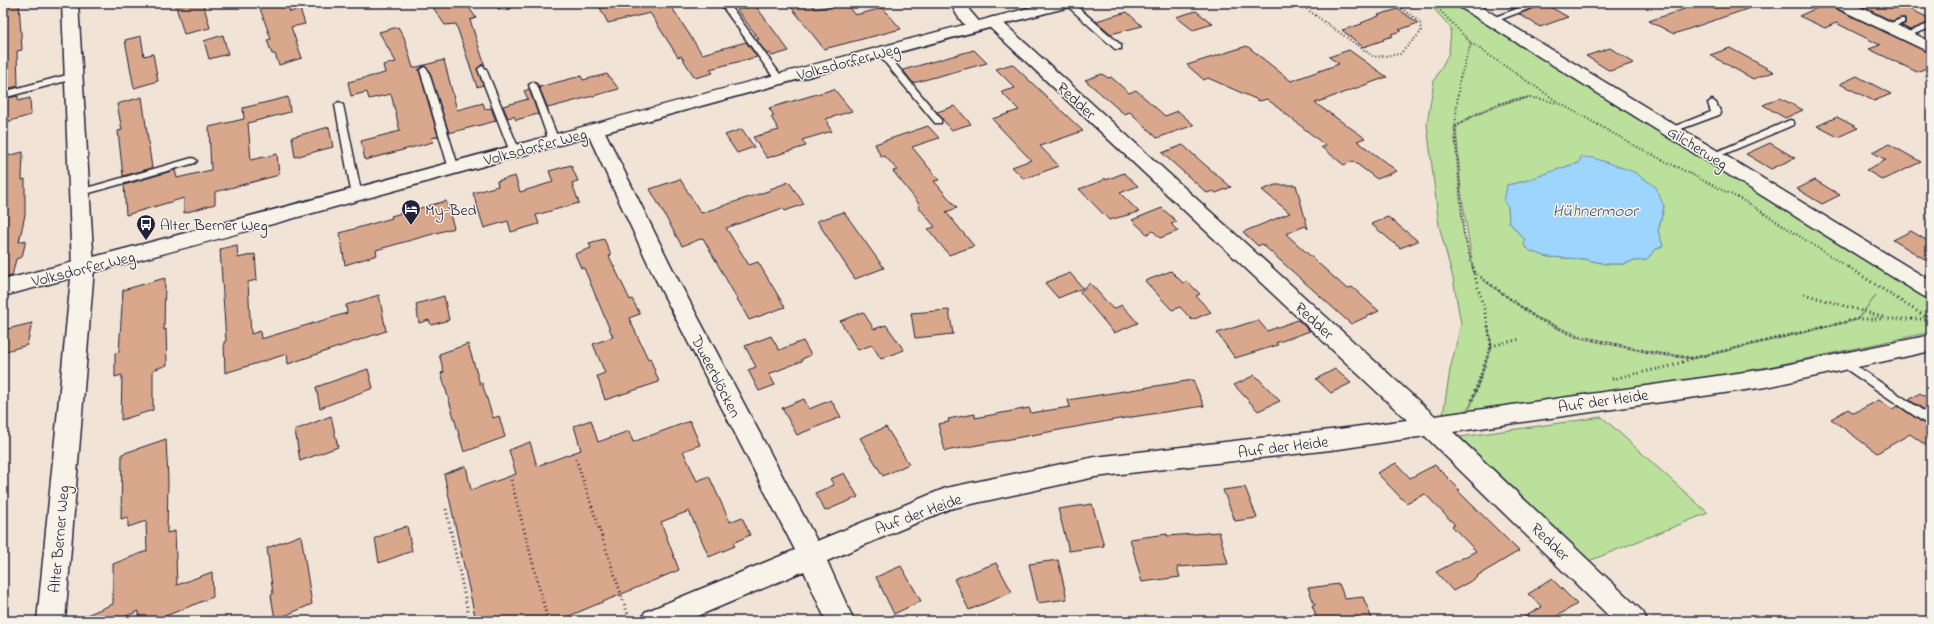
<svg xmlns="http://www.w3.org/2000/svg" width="1934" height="624" font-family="'Indie Flower',sans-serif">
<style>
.green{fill:#bae09b;stroke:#6e816b;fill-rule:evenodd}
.water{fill:#9ed5fd;stroke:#6c8daf}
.building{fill:#d9a78c;stroke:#22223b}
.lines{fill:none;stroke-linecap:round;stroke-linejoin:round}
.service-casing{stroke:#22223b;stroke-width:3}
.minor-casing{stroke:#22223b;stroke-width:3}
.tertiary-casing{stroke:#22223b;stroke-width:3}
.path-far1{stroke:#22223b;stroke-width:2;stroke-dasharray:1 2.5;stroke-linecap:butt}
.path{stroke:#22223b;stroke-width:3;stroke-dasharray:1 3.5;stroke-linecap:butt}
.service{fill:#f7f3e8;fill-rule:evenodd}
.minor{fill:#f7f3e8;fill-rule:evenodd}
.tertiary{fill:#f7f3e8;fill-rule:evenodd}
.labels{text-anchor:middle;stroke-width:3;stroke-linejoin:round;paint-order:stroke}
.street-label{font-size:16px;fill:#22223b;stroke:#f7f3e8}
.poi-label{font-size:16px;fill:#22223b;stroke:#f7f3e8;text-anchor:start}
.water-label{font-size:17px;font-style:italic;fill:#414f6c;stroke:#f7f3e8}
</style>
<rect width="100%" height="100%" fill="#f1e4d6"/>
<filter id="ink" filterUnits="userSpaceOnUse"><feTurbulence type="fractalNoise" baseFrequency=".025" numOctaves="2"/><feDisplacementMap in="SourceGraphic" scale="8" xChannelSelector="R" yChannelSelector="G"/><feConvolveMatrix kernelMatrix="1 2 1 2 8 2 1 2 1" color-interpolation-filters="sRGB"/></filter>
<g filter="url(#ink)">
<!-- green -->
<path class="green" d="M1429 3H1460L1931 297V332L1773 366 1678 383 1464 414 1471 406 1492 346 1488 325 1491 346 1470 406 1461 414 1443 415 1450 370 1461 324 1453 278 1439 226 1427 124 1434 81 1449 53 1451 28ZM1529 98 1506 103 1467 119 1456 128 1461 192 1474 273 1463 232 1454 127C1472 114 1506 98 1529 98ZM1579 163 1664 207 1658 231 1663 246 1655 250 1646 260 1634 261 1623 264H1606L1584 259 1548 257 1525 240 1509 222 1507 185C1532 181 1554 169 1579 163ZM1482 279 1536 317 1577 335 1653 352 1693 358 1857 319 1876 296 1857 320 1693 359 1654 354 1576 337 1536 318Z
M1602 417 1708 513 1589 561 1460 437Z"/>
<!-- water -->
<path class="water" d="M1581 157 1594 158 1634 172 1656 187 1664 207 1658 231 1663 246 1655 250 1646 260 1634 261 1623 264H1606L1584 259 1548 257 1530 251 1524 245 1525 240 1509 222 1508 207 1504 202 1507 185C1532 181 1554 169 1579 163Z"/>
<!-- building -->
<path class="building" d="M3 3H19L22 50 17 51 18 86 3 90Z
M175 3H203L210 28 184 34Z
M258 3H287L290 12 300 9 305 24 291 27 302 58 279 65 275 54H272L267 40 271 39Z
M430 3H466L476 18 470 20 485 66 482 64 477 69 483 85 477 87 456 24 445 25Z
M619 3H669L702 54 746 42 757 57 710 69 713 73 695 78 681 56 678 57 650 13 608 23 600 8Z
M788 3H811L815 9 845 3 855 15 883 8 901 29 824 49Z
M1501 3H1528L1512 9Z
M1702 3H1756V6L1674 34 1649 21Z
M1828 3 1832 7 1931 54V66L1917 72 1869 49 1880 45 1836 23 1825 28 1799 16Z
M1855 3H1897L1931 19V22L1910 30 1901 25 1905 24V18H1900L1892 21Z
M1545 4 1568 17 1540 27 1519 14Z
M755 5 789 51 772 56 770 53 767 54 756 39H759L737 10Z
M1398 9 1418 23 1399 30 1401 31 1391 34 1393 36 1383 39 1384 40 1363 47 1342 30 1362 24 1361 23 1379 16 1378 15Z
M1196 11 1213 24 1193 30 1176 17Z
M1127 12 1142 26 1111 34 1096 21Z
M398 27 404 37 413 68 444 60 457 110 483 103 485 109 491 108 496 121 449 133 429 70 424 66 419 70 438 136 432 138 433 142 365 160 361 141 400 131 391 94 369 99 367 92 351 96 348 82 385 73 383 65 396 62 379 32Z
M223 35 228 54 209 59 204 41Z
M141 36 144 56 153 54 158 81 134 88 125 40Z
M1247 46 1291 81 1339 64 1329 57 1349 50 1387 77 1315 103 1365 138 1357 141 1397 171 1377 179 1353 161 1344 165 1321 147 1326 146 1267 99 1260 101 1208 78 1204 80 1187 65Z
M1610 48 1634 63 1610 71 1586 56Z
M1730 48 1774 72 1753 79 1710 55Z
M974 50 987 63 913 83 903 70Z
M1012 64 1083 131 1040 146 1059 166 1024 179 1012 167 1031 160 992 119 1019 110 1001 92 1015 88 996 69Z
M607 74 619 89 548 108 539 87 581 76 583 80Z
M1102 74 1108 78 1111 77 1129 93 1136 90 1165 116 1178 111 1194 125 1157 138 1130 112 1124 114 1085 80Z
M1857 76 1891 94 1874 101 1840 84Z
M529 89 538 114 516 120 514 116 508 118 503 106 528 99 524 91Z
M834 89 852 111 826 119 829 123 827 124 832 131 802 140 806 146 767 158 753 137 779 130 771 117 774 116 769 108Z
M18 96V101L30 98 31 115 3 123V99Z
M142 97 152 168 123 176 118 131 122 130 117 104Z
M288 97 290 112 248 123 251 160 277 154 279 175 215 192V204L184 213V198L126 215 124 185 175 170 177 178 211 170 209 127 244 119 243 108Z
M1780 98 1803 110 1785 118 1763 105Z
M955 106 971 124 951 130 937 112Z
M1837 117 1858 128 1838 137 1817 126Z
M928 126 939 138 912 147 939 180 934 181 957 208 946 212 974 246 949 255 928 229 935 227 918 206 920 205 893 171 897 170 885 156 881 157 875 144Z
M329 127 333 147 295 157 292 137Z
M742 129 754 147 737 153 725 135Z
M1770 143 1795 158 1771 169 1746 154Z
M1889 144 1921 162 1883 180 1866 170 1886 160 1872 152Z
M1183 145 1203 163 1231 187 1216 193 1213 191 1207 193 1162 153Z
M23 152 22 180 25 179V215L19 242 26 240 22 257 16 259 12 276 3 278V157Z
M571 165 578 181 572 183 579 203 536 215 539 224 511 232 508 221 484 228 473 193 498 186 497 181 515 176 520 192 553 182 549 171Z
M1124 173 1138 186 1120 193 1139 212 1109 220 1079 189 1102 181 1105 178 1106 180Z
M680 179 701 213 771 190 770 189 789 182 804 204 785 211 783 208 726 228 749 265 758 262 785 307 749 320 703 238 682 246 650 189Z
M1815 180 1840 195 1822 204 1797 189Z
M1275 185H1296L1308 229 1305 226 1286 234 1347 289 1352 287 1379 311 1351 324 1262 244 1258 246 1243 232 1290 213 1262 190Z
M446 201 454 228 376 250 377 255 345 265 340 233 392 218 391 216Z
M1162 208 1177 222 1171 224 1178 231 1160 238 1153 231 1147 234 1132 220Z
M844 212 871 250 884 268 855 279 817 221Z
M1388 217 1418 241 1400 248 1371 224Z
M1911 231 1931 243V263L1893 240Z
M604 239 611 255 609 256 630 300 632 299 640 314 629 318 648 359 650 358 659 382 605 400 597 376 605 373 593 344 613 337 584 268H581L575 254 591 248 589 243Z
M237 245 238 258 255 254 257 280 248 282 251 334 260 331 261 339 347 313 346 305 379 295 386 331 288 364 287 354 225 373 224 342 226 341 220 249Z
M1171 271 1183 283 1187 281 1200 294 1196 296 1211 312 1192 320 1180 307 1172 310 1145 281Z
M1070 273 1083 288 1058 298 1045 283Z
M165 278 164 330 166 329 167 365 153 370V410L121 420 122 375 115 377V353L119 352 123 290Z
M1090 283 1113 309 1122 305 1138 323 1114 333 1080 292Z
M444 296 449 320 431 325 429 320 419 323 416 304Z
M949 310 953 334 915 338 911 313Z
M863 312 874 329 886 325 904 350 881 359 872 345 858 350 840 321Z
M1258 320 1267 331 1298 320 1310 331 1276 343 1278 345 1235 358 1217 333Z
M32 323 27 345 3 352V330Z
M771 336 779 350 803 341 811 355 802 359V361L769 374 775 385 759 391 748 370 756 367 745 346Z
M468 344 480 384 482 383 493 418 499 416 505 437 464 452 441 373 444 372 439 354Z
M368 369 373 388 320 408 316 387Z
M1335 369 1351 383 1331 393 1316 379Z
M1255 375 1280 401 1258 411 1234 385Z
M1193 380 1204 406 1119 419 945 451 938 424 949 422 948 419 975 414V418L1029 408 1031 413 1070 407 1068 400Z
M1920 393 1931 401V414L1909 400Z
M804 399 809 409 831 400 841 417 797 435 782 408Z
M1879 400 1892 409 1898 406 1931 428V449L1910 434 1877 453 1831 419 1848 409 1854 413Z
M331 416 338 447 300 461 295 430Z
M591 420 598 442 629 431 633 442 690 421 700 445 683 451 697 481 709 476 730 522 742 517 750 535 733 543 735 546 709 557 689 511 661 522 679 570 557 621H476L444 474 466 466 471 490 516 474 509 450 530 442 537 466 581 450 574 426Z
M886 427 909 464 883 476 860 438Z
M166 439 168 480 167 533 175 531 177 585 212 572 213 597 153 621H139V611L114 621H72L113 604V564L147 551 146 521 128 527V517L121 519 122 454Z
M1396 463 1410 478 1435 465 1460 490 1458 491 1519 551 1477 576 1478 577 1453 591 1436 572 1476 551 1452 526 1455 525 1425 494 1406 503 1377 473Z
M844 473 858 497 825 511 815 493 834 485 830 479Z
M1245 487 1257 518 1235 521 1223 490Z
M1092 504 1104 546 1069 551 1058 509Z
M407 526 412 551 379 563 375 538Z
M1219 532 1228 564 1177 567 1180 577 1142 582 1130 539 1167 534V536Z
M301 535 312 604 275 620 271 595 273 594 267 548Z
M1058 560 1067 599 1038 603 1029 564Z
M996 563 1012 592 969 610 954 579Z
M901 566 921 601 894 614 876 577Z
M1552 579 1577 604 1549 621H1517L1542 607 1528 594Z
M1339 584 1345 599 1363 597 1373 621H1318L1312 605H1315L1308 588Z"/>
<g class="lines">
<defs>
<path id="service" d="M1064 3H1073L1121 45V49H1115Z
M1532 3H1544L1494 22H1491L1487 20Z
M723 4H729L782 77V81H776L722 6Z
M1901 19H1904V23L1887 28 1883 26Z
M1931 23V28L1905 37 1901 35Z
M881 49 884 50 941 119V123H935L878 54 877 52Z
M482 66 486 69 520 152 518 154H512L510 152 478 69Z
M424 67 428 70 459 169 457 171 454 172 449 169 420 70Z
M74 73 78 76 77 78 3 98V92Z
M533 82 537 85 559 141 557 143H551L549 141 529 85Z
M1712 100 1716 103 1721 113 1719 115 1673 132H1667L1665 130 1711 112 1708 103Z
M339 102 343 105 362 196 357 199 352 196 335 105Z
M1790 120 1793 121V125L1715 158H1709L1707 156Z
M192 158 195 159 197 161 195 163 79 196 74 193 76 191Z
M1844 358 1931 416V427L1840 365 1838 362 1840 359Z"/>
<path id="minor" d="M62 3H78L94 268 65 621H37L72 268Z
M494 3H511L512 5 510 8C502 10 498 9 494 3Z
M951 3H967L970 11 983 26 981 29C966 33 956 15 951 3Z
M1456 3H1475L1931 281V299L1923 296 1458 6Z
M1831 3H1852L1931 42V53L1833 6Z
M993 17 999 19 1435 416 1766 369 1931 335V351L1766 387 1453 432 1643 612 1647 621H1614L1425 436 1339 449 1095 477 949 509 827 561 854 621H826L804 571 686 621H641L645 612 795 550 653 274 586 130 588 126 595 124 602 126 604 130 675 274 817 541 946 488 1095 457 1339 429 1407 420 987 25 985 22 987 19Z"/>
<path id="tertiary" d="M1048 3H1075L1073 6C715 99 361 203 3 296V280C353 192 699 93 1048 3Z"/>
</defs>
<!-- service casing -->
<use href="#service" class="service-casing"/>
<!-- minor casing -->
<use href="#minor" class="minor-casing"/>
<!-- tertiary casing -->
<use href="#tertiary" class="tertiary-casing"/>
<!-- path-far1 -->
<path class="path-far1" d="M1298 3 1374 57 1400 54 1421 32 1420 22 1394 3
M1433 3 1471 43 1459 82 1455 127
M1305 7 1339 3
M1471 43 1561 104 1641 149 1748 203 1849 268
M1473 268 1464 232 1455 127C1477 113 1503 98 1530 98 1541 98 1551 102 1561 104"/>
<!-- path -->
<path class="path" d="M1473 267 1474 272 1536 318 1576 336 1654 353 1693 358 1857 319H1930
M1848 267 1929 319
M1804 294 1886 318
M1491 346 1521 339
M1612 379 1671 366 1691 359
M1472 400 1491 346 1487 320 1474 273
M576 459 630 621
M511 480 548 621
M446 509 470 621"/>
<!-- service -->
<use href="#service" class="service"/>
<!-- minor -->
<use href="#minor" class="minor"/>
<!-- tertiary -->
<use href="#tertiary" class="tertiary"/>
</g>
</g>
<!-- icons -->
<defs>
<symbol id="hotel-pin" viewBox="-11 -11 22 30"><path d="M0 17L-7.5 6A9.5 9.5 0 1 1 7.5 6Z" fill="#22223b" stroke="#f7f3e8"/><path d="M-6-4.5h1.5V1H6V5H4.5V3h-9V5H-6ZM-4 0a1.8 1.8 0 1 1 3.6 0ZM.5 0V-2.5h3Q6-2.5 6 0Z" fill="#fff"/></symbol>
<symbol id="bus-pin" viewBox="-11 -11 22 30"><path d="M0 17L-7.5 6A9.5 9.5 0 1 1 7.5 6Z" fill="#22223b" stroke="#f7f3e8"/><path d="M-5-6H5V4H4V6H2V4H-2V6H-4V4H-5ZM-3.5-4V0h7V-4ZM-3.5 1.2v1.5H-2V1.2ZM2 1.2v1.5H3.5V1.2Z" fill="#fff"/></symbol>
</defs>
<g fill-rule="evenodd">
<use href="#hotel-pin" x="400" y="198" width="22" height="30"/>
<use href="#bus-pin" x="135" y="213" width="22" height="30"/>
</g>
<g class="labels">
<!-- street labels -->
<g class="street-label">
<text transform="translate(848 61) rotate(-15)" y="6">Volksdorfer Weg</text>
<text transform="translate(1077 100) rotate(43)" y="6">Redder</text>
<text transform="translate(535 146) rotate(-15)" y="6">Volksdorfer Weg</text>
<text transform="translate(1698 147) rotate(32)" y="6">Gilcherweg</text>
<text transform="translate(83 268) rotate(-14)" y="6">Volksdorfer Weg</text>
<text transform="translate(1315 320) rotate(43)" y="6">Redder</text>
<text transform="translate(717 376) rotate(63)" y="6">Dweerblöcken</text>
<text transform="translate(1603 400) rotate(-8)" y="6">Auf der Heide</text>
<text transform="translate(1283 446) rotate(-7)" y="6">Auf der Heide</text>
<text transform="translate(918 513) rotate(-20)" y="6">Auf der Heide</text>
<text transform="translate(58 539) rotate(-85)" y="6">Alter Berner Weg</text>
<text transform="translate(1551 541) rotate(44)" y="6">Redder</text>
</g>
<!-- poi labels -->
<g class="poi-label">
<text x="425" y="215">My-Bed</text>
<text x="160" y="230">Alter Berner Weg</text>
</g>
<!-- water labels -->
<g class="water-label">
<text x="1595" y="216">Hühnermoor</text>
</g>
</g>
<!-- margin -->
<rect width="1934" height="624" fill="none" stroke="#f7f3e8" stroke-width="16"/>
<rect x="8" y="8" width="1918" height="608" fill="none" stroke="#22223b" stroke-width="1.5" filter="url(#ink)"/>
</svg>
